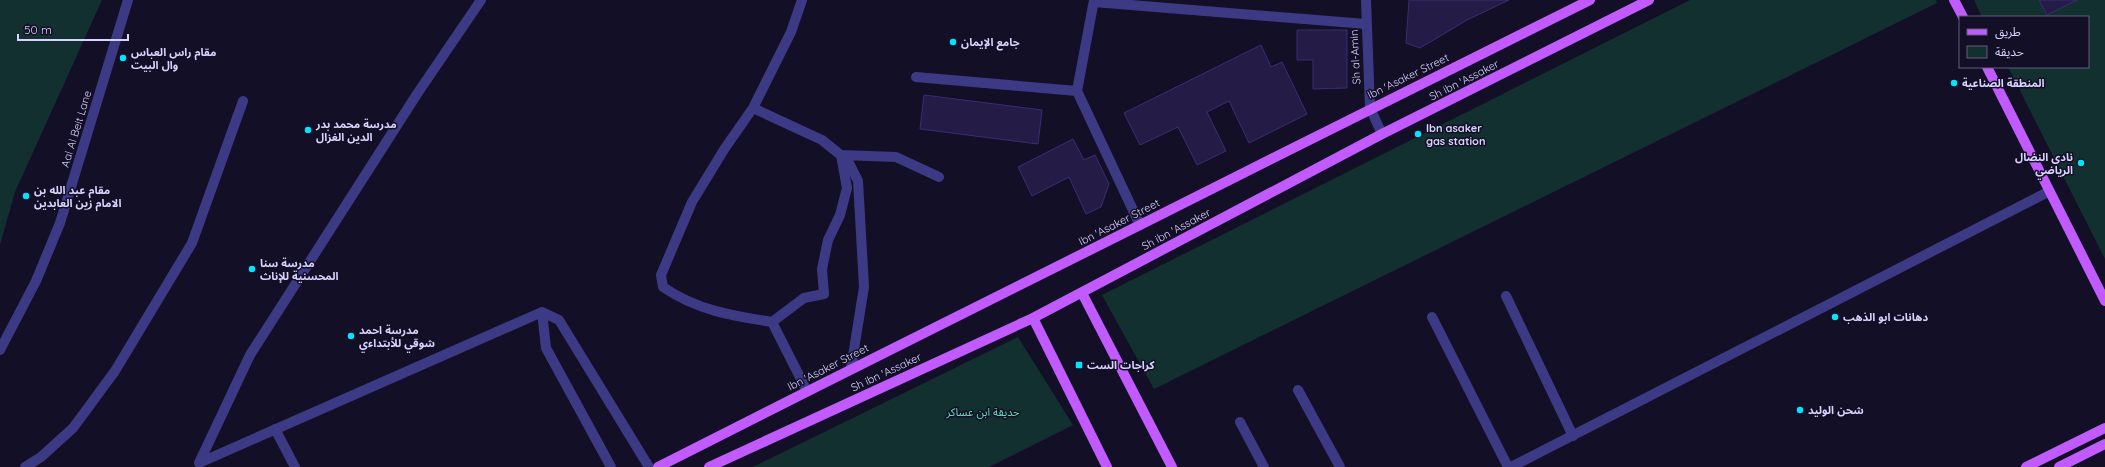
<svg xmlns="http://www.w3.org/2000/svg" width="2105" height="467" font-family="Quicksand,'Noto Sans Arabic',sans-serif">
<style>
.green{fill:#12302f}
.building{fill:#241b47;stroke:#3b2d73}
.lines{fill:none;stroke-linecap:round;stroke-linejoin:round}
.minor{stroke:#3d3a85;stroke-width:10}
.major{stroke:#c25bff;stroke-width:10}
.poi-dot{fill:#00e5ff;stroke:#130f26;stroke-width:1.5}
.labels{text-anchor:middle;stroke-width:3;stroke-linejoin:round;paint-order:stroke}
.poi-label{font-size:11px;font-weight:bold;fill:#d9d4ff;stroke:#130f26;text-anchor:start}
.street-label{font-size:11px;fill:#d9d4ff;stroke:#130f26}
.park-label{font-size:11px;fill:#5fe0c0;stroke:#130f26}
</style>
<rect width="100%" height="100%" fill="#130f26"/>
<!-- green -->
<path class="green" d="M0 0H102L15 192 0 245Z
M1690 0H1936L1937 3 1154 389 1102 295Z
M1974 0H2105V259L2008 67H2088V17H1982Z
M1018 337 1073 425 989 467H753Z"/>
<!-- building -->
<path class="building" d="M1409 0H1509L1467 20 1420 48 1406 43Z
M2039 0H2077L2047 15Z
M1297 30H1347V88L1313 89V60H1297Z
M1261 45 1271 67 1282 62 1307 114 1249 143 1229 101 1207 112 1226 151 1197 165 1178 127 1140 145 1124 113Z
M924 95 1042 110 1038 144 920 129Z
M1073 139 1084 160 1095 155 1109 184 1101 207 1086 214 1069 177 1032 196 1018 167Z"/>
<g class="lines">
<!-- minor -->
<path class="minor" d="M481 0 417 94 250 355 199 463 542 312 559 320 649 467
M802 0 791 32 753 108 725 148 692 202 661 275 663 287C696 310 733 316 772 322L807 391
M1094 0 1077 91 1140 225
M1366 0 1370 108 1382 134
M1094 2 1366 24
M916 77 1077 91
M753 108 822 140 848 161 858 181 864 287 851 368
M1506 296 1573 436
M542 312 546 348 611 467
M1432 317 1508 467
M772 322 804 298 824 294 822 269 828 240 840 215 847 188 841 155 896 157 939 177
M0 350 36 281 60 223 128 0
M1298 390 1340 467
M1240 422 1264 467
M275 429 295 467
M25 467 41 457 73 428 115 371 192 243 243 101
M1511 467 2048 192"/>
<!-- major -->
<path class="major" d="M1954 0 1963 17
M1987 67 2105 301
M1082 293 1172 467
M1033 318 1107 467
M658 467C818 385 980 306 1140 225 1290 150 1439 74 1590 0
M709 467 1033 318 1382 134 1649 0
M2026 467 2105 428
M2059 467 2105 444"/>
</g>
<!-- markers -->
<g class="poi-dot">
<circle cx="953" cy="42" r="4"/>
<circle cx="123" cy="58" r="4"/>
<circle cx="1954" cy="83" r="4"/>
<circle cx="308" cy="130" r="4"/>
<circle cx="1418" cy="134" r="4"/>
<circle cx="2081" cy="163" r="4"/>
<circle cx="26" cy="196" r="4"/>
<circle cx="252" cy="269" r="4"/>
<circle cx="1835" cy="317" r="4"/>
<circle cx="351" cy="336" r="4"/>
<rect x="1075" y="361" width="8" height="8" rx="2"/>
<circle cx="1800" cy="410" r="4"/>
</g>
<g class="labels">
<!-- poi labels -->
<g class="poi-label">
<text x="961" y="46">جامع الإيمان</text>
<text x="131" y="56">مقام راس العباس<tspan x="131" dy="13">وال البيت</tspan></text>
<text x="1962" y="87">المنطقة الصناعية</text>
<text x="316" y="128">مدرسة محمد بدر<tspan x="316" dy="13">الدين الغزال</tspan></text>
<text x="1426" y="132">Ibn asaker<tspan x="1426" dy="13">gas station</tspan></text>
<text x="2073" y="161" text-anchor="end">نادي النضال<tspan x="2073" dy="13">الرياضي</tspan></text>
<text x="34" y="194">مقام عبد الله بن<tspan x="34" dy="13">الامام زين العابدين</tspan></text>
<text x="260" y="267">مدرسة سنا<tspan x="260" dy="13">المحسنية للإناث</tspan></text>
<text x="1843" y="321">دهانات ابو الذهب</text>
<text x="359" y="334">مدرسة احمد<tspan x="359" dy="13">شوقي للأبتداءي</tspan></text>
<text x="1087" y="369">كراجات الست</text>
<text x="1808" y="414">شحن الوليد</text>
</g>
<!-- street labels -->
<g class="street-label">
<text transform="translate(1355 57) rotate(-93)" y="4">Sh al-Amin</text>
<text transform="translate(1408 76) rotate(-26)" y="4">Ibn 'Asaker Street</text>
<text transform="translate(1464 80) rotate(-27)" y="4">Sh ibn 'Assaker</text>
<text transform="translate(76 129) rotate(-73)" y="4">Aal Al Beit Lane</text>
<text transform="translate(1119 222) rotate(-27)" y="4">Ibn 'Asaker Street</text>
<text transform="translate(1176 229) rotate(-28)" y="4">Sh ibn 'Assaker</text>
<text transform="translate(828 367) rotate(-27)" y="4">Ibn 'Asaker Street</text>
<text transform="translate(886 372) rotate(-25)" y="4">Sh ibn 'Assaker</text>
</g>
<!-- park labels -->
<g class="park-label">
<text x="983" y="416">حديقة ابن عساكر</text>
</g>
</g>
<!-- legend -->
<rect x="1959" y="16" width="130" height="52" fill="#130f26" stroke="#625e7d"/>
<rect x="1967" y="29" width="20" height="6" fill="#c25bff" stroke="#625e7d"/>
<text x="1995" y="36" font-size="12" fill="#d9d4ff">طريق</text>
<rect x="1967" y="46" width="20" height="12" fill="#12302f" stroke="#625e7d"/>
<text x="1995" y="56" font-size="12" fill="#d9d4ff">حديقة</text>
<!-- scale -->
<path d="M18 34v6h110v-6" fill="none" stroke="#d9d4ff" stroke-width="2"/>
<text x="24" y="34" font-size="12" fill="#d9d4ff" stroke="#130f26" stroke-width="3" paint-order="stroke">50 m</text>
</svg>
